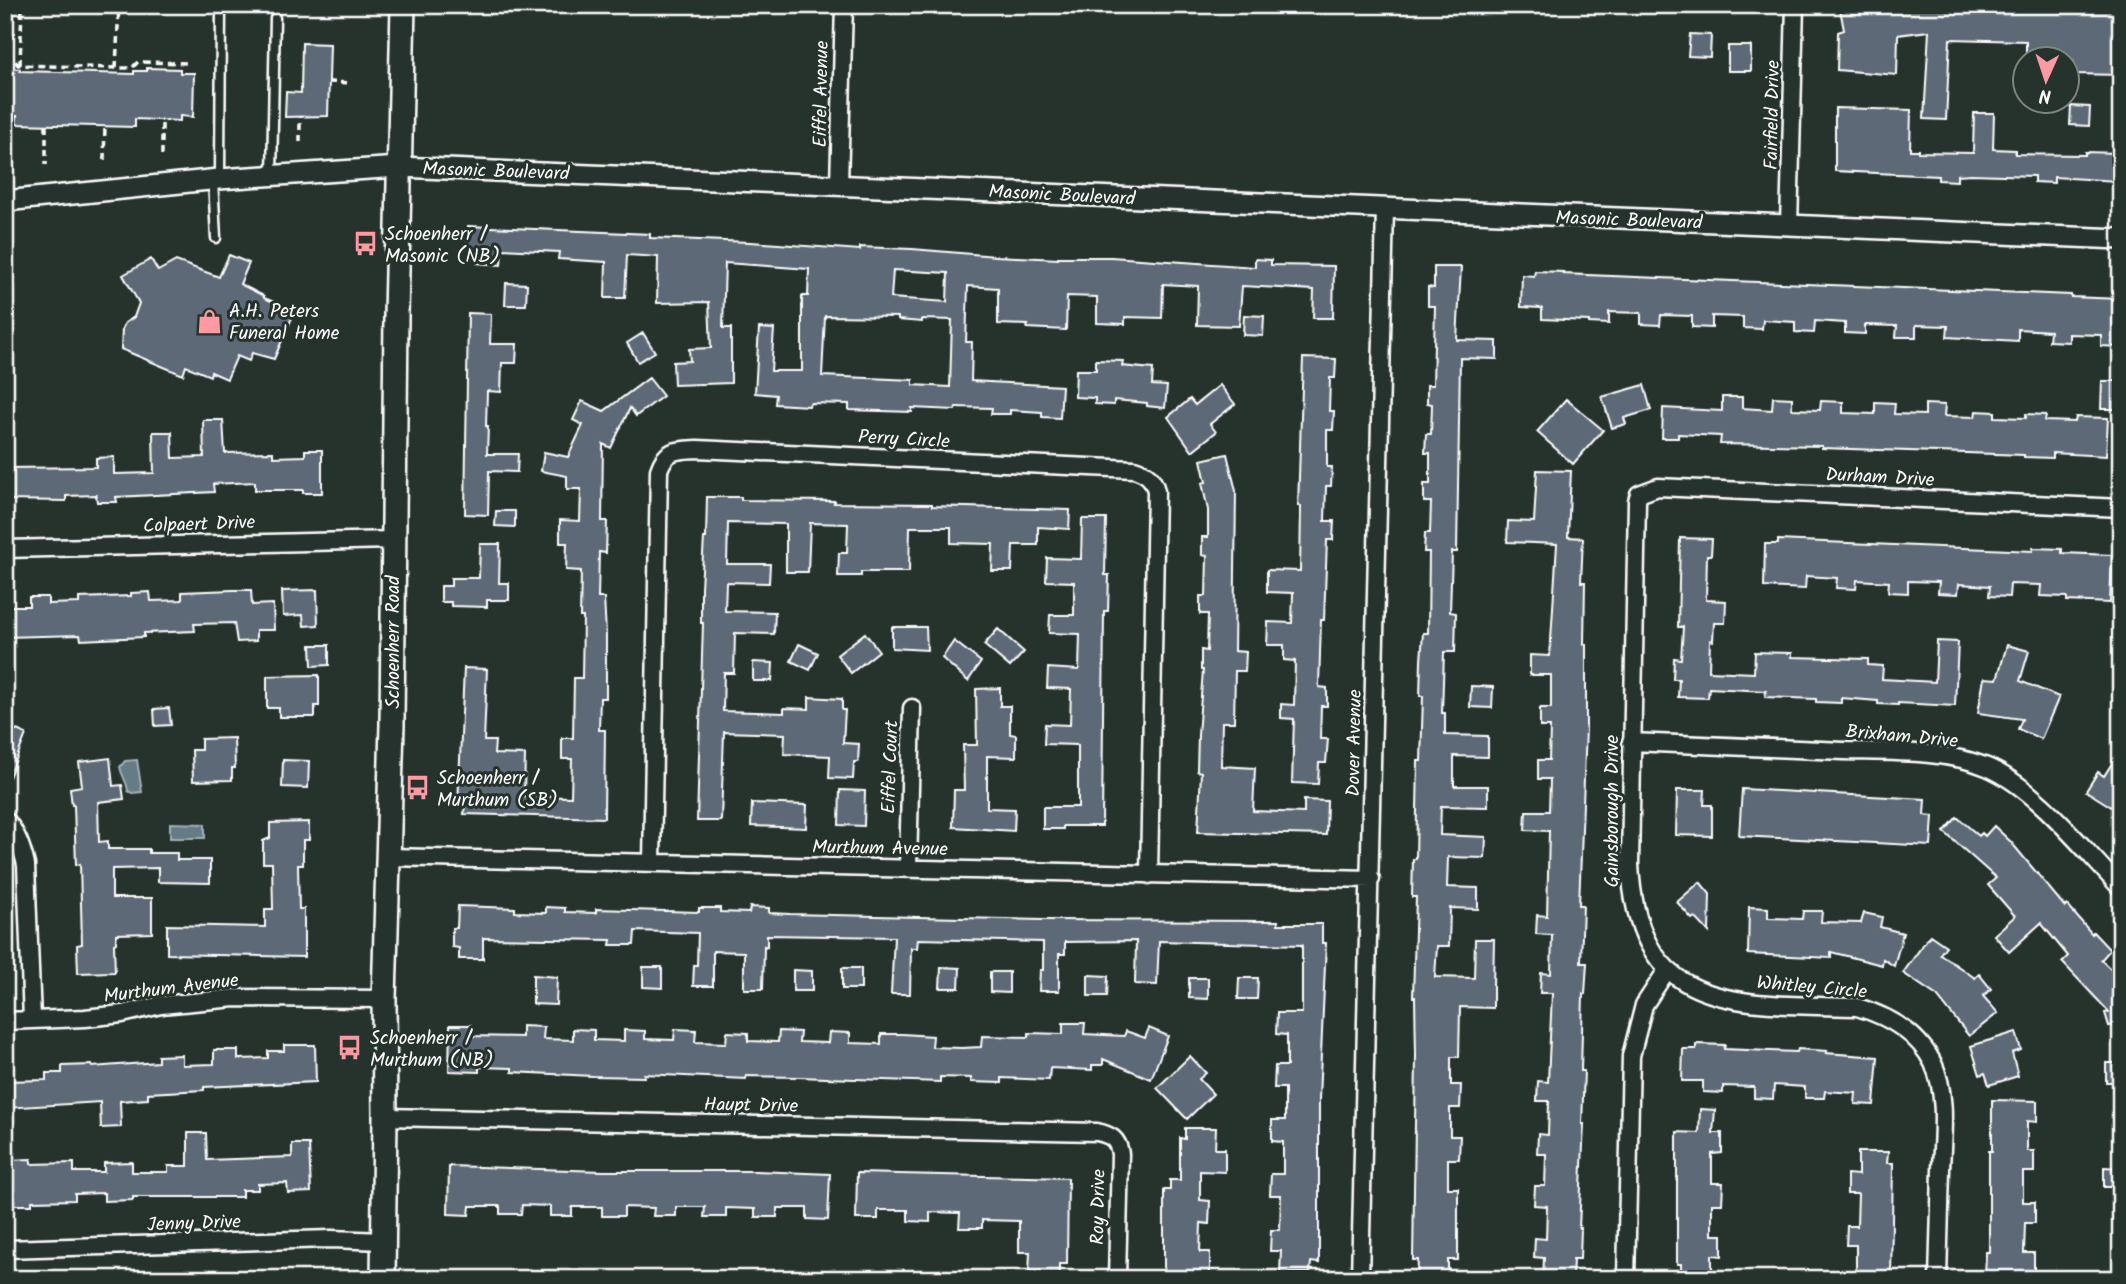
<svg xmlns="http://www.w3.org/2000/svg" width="2126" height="1284" font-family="Kalam,sans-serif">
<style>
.water{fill:#657b85;stroke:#a3b0b6;stroke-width:2}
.building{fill:#5d6976;stroke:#fff;stroke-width:2;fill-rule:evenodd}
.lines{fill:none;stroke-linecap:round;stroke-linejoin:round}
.service-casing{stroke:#fff;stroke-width:13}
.minor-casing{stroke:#fff;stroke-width:21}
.tertiary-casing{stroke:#fff;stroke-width:24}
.secondary-casing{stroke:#fff;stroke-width:28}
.path{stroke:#fff;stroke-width:3.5;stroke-dasharray:7 5;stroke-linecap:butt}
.service{stroke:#26332d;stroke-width:8}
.minor{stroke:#26332d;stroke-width:16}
.tertiary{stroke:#26332d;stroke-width:19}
.secondary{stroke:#26332d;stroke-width:23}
.labels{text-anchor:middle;stroke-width:6;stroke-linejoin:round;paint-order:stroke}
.street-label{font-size:19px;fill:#fff;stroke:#26332d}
.poi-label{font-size:19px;fill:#fff;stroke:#26332d;text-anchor:start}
</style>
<rect width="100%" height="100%" fill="#26332d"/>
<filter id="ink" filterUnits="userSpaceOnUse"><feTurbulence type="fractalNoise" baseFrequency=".0143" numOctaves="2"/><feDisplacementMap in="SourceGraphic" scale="14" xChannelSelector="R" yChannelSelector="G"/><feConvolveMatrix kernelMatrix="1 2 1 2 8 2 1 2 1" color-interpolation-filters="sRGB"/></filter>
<g filter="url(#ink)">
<!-- water -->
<path class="water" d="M137 760 142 792 132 793 128 791C127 781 122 777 120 767L125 761Z
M170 823 205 824V838H170Z"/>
<!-- building -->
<path class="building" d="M1859 5H2101L2100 9H2119V58H2121V75L2073 74V60H2026V41L1950 39 1946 120 1924 119 1929 31 1898 35 1897 75 1837 70 1838 32 1844 30 1840 9Z
M1690 34 1711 35 1710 57 1688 56Z
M302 43 330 44 328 116 285 117 286 92 301 93Z
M1728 46H1751V71H1728Z
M5 68 20 69V71L134 74V71H147V68L180 69V73H194L193 117 180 116V121L135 119V127L16 124 17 116H5Z
M2071 106 2090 107 2089 126 2070 125Z
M1835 108 1911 110 1910 150H1918V152L1973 153 1974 113H1994L1993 149 2015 150V154L2085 155V152L2117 153V181L2054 177V183L2034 182V176L1971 174 1957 175V181L1938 180V176L1835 171Z
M468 226 650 234V238L750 242 860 250V247L912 249 996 256 1058 259V257H1111L1255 267V259L1271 260V265L1334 266 1333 318H1313L1314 290 1242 286 1239 326 1197 325 1198 286 1163 284 1162 318 1125 317V324L1097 323V297L1067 296 1066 330 1027 328 1028 325 998 324V288L968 286 966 342H972L971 381 1062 386 1060 418 1042 417V412L1010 410V414H991L992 408 956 407 955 410 912 408V412L849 410V404L810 403 809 406 775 404 776 395 755 393 759 328 774 329 771 371H802V296H808L809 269 725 263 723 328H731V383L674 385 673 362 690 361 689 349 711 348 709 302 657 303 658 257 627 255 625 298H605L606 262 558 259 559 252 502 249 501 265 477 263 478 249 467 248ZM893 270 948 273 947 302 891 298ZM825 316 898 317V320L922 322V319L952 320 950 387 913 385V380L822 376Z
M229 255 249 263 240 284 264 296V298L287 307 288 311 294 313 274 359 252 353 249 361 237 356 227 379 211 372 210 376 186 366 183 375 121 349 122 329 125 323 134 317 139 303 123 275 151 259 158 271 176 261 219 277Z
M1434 267H1461L1457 340 1497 341V359L1460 358 1457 552H1452L1450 612 1456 613 1455 652H1444L1442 713H1445V735L1488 736V757L1454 756V786H1488V807L1441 806 1440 835 1486 837 1485 858 1448 857 1447 887 1478 888V909L1450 908 1449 946H1437L1435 977 1474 978 1475 939H1494L1493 987V1008L1460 1007 1459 1057H1451V1085H1461L1460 1108H1450V1136H1460L1459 1159H1448V1188H1458V1260H1448V1279H1417L1418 1260H1413L1416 1056 1415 997H1413L1416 897H1412L1413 859H1416L1418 761H1421L1423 696H1420L1421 661 1423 633H1428L1429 552H1424L1425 533H1430L1431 502H1424V484H1430V453H1425L1426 434H1431L1432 404 1427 403V385H1433L1435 306H1428V287L1434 288Z
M1535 271 1564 272 1563 274 2071 295V297L2121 299 2120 347 2101 346V335L2069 334V342L2049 341 2050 331 2018 329V341L1947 337 1948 326 1916 325V337H1896L1897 326 1865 325V334L1845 333V323L1815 321 1814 333 1795 332V322L1763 320 1762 329 1743 328V317L1712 316V328L1692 327V316L1661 315 1660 325 1641 324V313L1609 312V324L1589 323V321L1542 319V308L1521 307 1522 275 1534 276Z
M506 283 527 284 526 305H505Z
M468 313 491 314 490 344H517L516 363H502L501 392 487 391 486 426H488L487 454H518L517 472 489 471 488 515 465 514Z
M1244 315 1264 316 1263 336 1243 335Z
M643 333 655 352 638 362 627 343Z
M1303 358 1336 359 1335 378H1330L1329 411H1334L1333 430H1327V467H1332L1331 486H1326L1325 521H1334L1333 540H1327L1324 620H1321L1319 687 1327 688V706H1321L1320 739H1328L1326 763H1319L1318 784 1292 783 1294 719 1281 718V704L1294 705 1295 661 1284 660V645H1267L1268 622 1292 623 1293 593 1267 592V570L1300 571 1301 506H1298Z
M1096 360 1123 361 1122 366 1153 369 1152 385 1167 386 1165 408 1147 406V403L1114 400V405L1095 404V398L1075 397 1076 370H1096Z
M649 378 663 396 636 416 630 408 611 448 603 444 602 521H607L606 553 599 552 598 598H604L606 633V698H600L599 730H605L604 818 464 814 465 805H458L464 668 487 669 484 741H495L494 754 525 755 524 796 571 797 572 759H562V738H573L574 678H582L583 617H580L581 571 566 570 567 543H560V520L580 521 581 489H567V476L541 471 544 452 568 457 583 425 573 420 582 401 604 411Z
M2102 381H2117V391H2121V409H2101Z
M1220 385 1235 404 1210 424 1216 432 1192 451 1168 417 1190 399 1195 405Z
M1644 385 1651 410 1624 418 1626 424 1612 428 1602 397Z
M1722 397H1742V408L1772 410 1773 397 1792 398V409L1820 410 1821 401 1843 402V413L1875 414V402L1895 403 1894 414 1925 415V404L1945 405 1944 416 1975 417 1976 411 1995 412V417L2026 418V414L2046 415 2045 421 2075 422 2076 417 2108 418 2106 456 2053 453V458L2024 457V455L1822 448V446L1720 444 1721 436 1678 434V438H1662L1663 408 1722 411Z
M1566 399 1603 430 1573 464 1537 432Z
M203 420H223L225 453 273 452V457L305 456V450H322V493H303V490H255V482L213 484 214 492 116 497 117 502H97L96 495 66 496V501L5 500V468L96 467V458L114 457V474L154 473 153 432H172L173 458 204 457Z
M1227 454 1236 491 1234 651 1246 652 1245 671H1235L1234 722H1222L1221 766 1255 768 1253 811 1304 813V800L1327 801 1326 835 1198 832 1201 772 1197 771 1198 735 1203 670H1201V650L1207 651 1208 614H1200V596H1206L1207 556 1202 555V537H1208V510L1202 483 1206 482 1201 460Z
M1537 470 1571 471 1568 537 1583 538 1581 582H1585L1584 644H1586V728L1579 905H1583L1581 963H1587L1585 994H1583L1581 1071H1584L1582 1124H1584L1579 1228H1581L1580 1259H1573L1572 1279H1543L1544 1258 1534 1257 1535 1238 1546 1239 1547 1206 1534 1205 1535 1186H1545L1546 1154H1537L1538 1134 1548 1135 1549 1101H1537L1538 1081 1548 1082 1552 993H1540L1541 973 1551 974 1552 935 1536 934 1537 915 1547 916 1549 831 1525 830 1526 811H1549L1550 779H1538V760H1549L1550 727H1540V708H1551V675H1530V655L1550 656 1557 544 1507 542 1508 521 1534 522Z
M707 497H741V500L835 501 834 503 932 504V506L1070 510 1069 529 1038 527V545H1013L1012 571H992L993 544 951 543V527H910L909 572H861V576H838L839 553H847L848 524 810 523 808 572H786V524L728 523 727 564H770L769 583 726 582 725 611 775 612 774 634 735 633 734 673H724L723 711 784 713V708L809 709V697L842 699V710H845L843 743 859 744 858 762H854L853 779 829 778 830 756 784 754 785 734 724 732 721 821H697L703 623H701V587L704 538H706Z
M496 511H515V527L495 526Z
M1082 519H1106L1105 575H1109L1108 611H1104L1102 826H1063V829H1043V807H1078V745L1044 744 1045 724 1070 725 1071 689 1047 688 1048 668 1079 670 1080 634 1049 633 1050 615H1074V582L1046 581 1047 558 1081 559Z
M1680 538 1712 539 1711 555H1707L1706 600 1726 601 1725 623H1714L1713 641 1710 640 1709 671 1754 673 1755 652 1792 653V657L1868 659V665L1883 666 1882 679 1935 682 1937 641 1958 642 1955 706 1898 703V705L1878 704V701L1841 698V703L1816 702V699L1765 697 1766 691 1709 688 1708 698 1678 697 1679 679H1673L1674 658 1681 659 1683 627H1678Z
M1778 540 2033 551V548L2062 549V553L2112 555 2110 603 2067 601V597L2040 596 2041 585 2010 584 2009 597 1989 596 1990 586 1959 584 1958 594 1938 593 1939 582 1908 581V593L1888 592 1889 582 1857 580 1856 589 1836 588 1837 578 1806 576 1805 589 1764 587 1765 544H1778Z
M480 544H500L499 583H509V600H487V607L451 606V602H441V586H451V578H479Z
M233 590H251L252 605 273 604 274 630H256V641L237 642 234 623 194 624 195 631 144 633V637L81 640 80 635 5 637V606H29V597H48V604L79 603V598L131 596V593L150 592 151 601 182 600V592Z
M317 590 318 625 304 626 303 615 283 616 282 591Z
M892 627H926L927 650 892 648Z
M998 629 1024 652 1010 667 984 645Z
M865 633 879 651 851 673 837 655Z
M954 641 981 662 968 681 942 658Z
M799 644 818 653 810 670 791 661Z
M311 645H329V665L312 666Z
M2007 645 2029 651 2020 681 2059 697 2041 739 2018 729 2022 719 1978 713 1984 678 1997 679Z
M753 662 773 663 772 681H753Z
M319 675V706H315V717H279V708H267V676Z
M1471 686 1493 687 1492 708 1470 707Z
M1000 688V706H1010V734L1016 735V757L987 756V808L1015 809 1014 831 953 827 954 790H964L963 745H977L976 689Z
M169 708 171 725 155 726 154 709Z
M5 725 26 734 6 785H5Z
M234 738 235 768H232V780L193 781 192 750H201V739Z
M2121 749V813L2086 791 2098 772 2104 776Z
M110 758 113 786 122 785 124 799 98 802 99 842 108 841V849H149V853H177V860H210V883L158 882V868L112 869V898H152V933L116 934V943L114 944 115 972 78 973 77 945 82 944 80 864 76 865 74 805H72L70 788 82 786 79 762Z
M283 760 309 761 308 788 282 787Z
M1742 789 1925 799 1924 815 1933 816 1931 846 1739 836Z
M840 790 865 791 864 826 839 825Z
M1677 790H1705L1704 805H1712V836L1676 835Z
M752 803 807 805 806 828 751 826Z
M1957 817 1979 836 1982 833 1985 836 1994 826 2011 842 2065 907 2067 905 2092 934 2093 932 2110 950 2101 960 2121 979V1024L2109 1026 2105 1013 2109 1012 2062 962 2068 956 2041 923 2009 952 1994 935 2015 916 1988 885 1996 878 1944 832Z
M309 822V840H303V865H298L299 909H304V957L167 954V925L265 927V909H273L272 863H263V841L270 838V823Z
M1700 882 1710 894 1709 932 1695 917 1692 919 1677 902Z
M458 906 515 908V912L546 913V907L565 908V912L596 913V909L699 912V908H720V912L749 913 750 907 769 908V913L790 914 1044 920 1278 921V924H1322V943H1326L1319 1099V1263L1311 1262 1310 1273H1280L1281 1251H1270L1271 1230H1280L1281 1195H1270L1271 1174H1283V1142L1272 1141V1120H1285V1088H1274L1275 1066H1287V1035L1276 1034 1277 1013H1302V945L1159 941 1157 985 1135 984 1136 941 1065 942V954H1059V991H1039L1040 970H1043V942L918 939 917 948H911L910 994H891L894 937 767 935V947L764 946 763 989H744V952L713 951V986H693L694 965H697L698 933 635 931 634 945H610L611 940 483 938V959H459V948L452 947V928H457Z
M1749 907 1768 908V918L1802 919 1803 911H1822L1821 922 1861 923 1864 913 1882 917 1880 927 1903 933 1894 966 1883 959 1882 965 1831 952V958L1748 954Z
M1930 935 1946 946 1940 954 1975 978 1979 974 1991 989 1983 996 1998 1013 1969 1036 1937 996 1903 973Z
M643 967H662V988L643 987Z
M941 967 960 968 959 988H940Z
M842 968H861V989H842Z
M793 970 812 971V991H793Z
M990 972H1009V993L990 992Z
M533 975 557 977 556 1005 533 1004Z
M1088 975 1108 976 1107 996H1088Z
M1189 978H1208V999L1189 998Z
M1239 978H1258L1257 999H1238Z
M1063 1023H1085L1084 1034 1124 1036 1126 1031 1145 1038 1149 1028 1168 1036 1151 1079 1103 1059V1065H1092V1070L1050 1068 1049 1080 1002 1078V1083L971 1082V1078L940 1077V1082L798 1077 746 1076V1079L644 1074V1077L593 1076 512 1072V1068L479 1067V1072L449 1071 450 1025H471V1036L522 1037V1026L544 1027 543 1039 573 1040V1029L594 1030V1040L624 1041V1030L645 1031V1039L674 1040 675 1029 696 1030 695 1042 726 1043 727 1032 748 1033V1041L778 1042 779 1031 800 1032 799 1042 828 1043 829 1032 850 1033V1043L881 1044V1034H902L933 1036 932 1047 962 1048 981 1047 982 1036 1029 1037V1033L1063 1034Z
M2016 1032 2021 1050 2012 1053 2018 1076 1989 1085 1985 1073 1980 1075 1971 1046Z
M1696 1044 1725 1045 1724 1049 1797 1052 1798 1049 1827 1051 1826 1053 1878 1057 1874 1105 1855 1104 1856 1093 1825 1091 1824 1098H1805V1087L1774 1085 1773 1099 1754 1098V1087L1723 1086V1093L1703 1092V1081H1682L1683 1049H1696Z
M284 1045H315L316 1082 204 1087V1090L148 1093V1099L120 1101 121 1127 101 1128 100 1102 5 1108V1081L46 1080V1073H62V1066L92 1065V1067L158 1062V1056L182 1055V1065L214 1064V1050H238V1059L268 1058V1051H284Z
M1190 1056 1206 1073 1199 1079 1213 1094 1187 1119 1157 1088Z
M2106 1063H2121V1082H2106Z
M1992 1100 2037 1101V1122L2027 1121V1151H2034V1172H2023V1202H2035V1223H2025L2024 1253H2034V1274H2023V1279H1985L1986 1252H1989V1151H1992Z
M1700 1109 1715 1110 1713 1133H1722V1153L1712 1154V1183H1723L1722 1204H1712V1235H1722V1256L1712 1255V1276H1681V1264H1677V1132L1699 1133Z
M1185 1128H1216L1215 1149H1225V1172L1200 1171V1200L1210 1201 1209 1224 1201 1223 1200 1252H1210V1275H1164V1190H1170V1180H1180V1138L1185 1139Z
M188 1133H206L207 1160 292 1157V1144H309L311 1192 288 1193 287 1183 258 1184V1190H242V1197H133V1200L104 1201V1193L75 1194V1200L32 1201V1205H5V1169L10 1168V1160L31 1159V1164L74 1163V1172H104V1163L132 1162V1172H168V1166H188Z
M1858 1152H1888L1887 1163H1893L1891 1279H1856V1245H1846L1847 1226H1857L1858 1194H1847V1174L1858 1175Z
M449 1166 603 1171H756L830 1174 828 1220 807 1219V1208H777V1217H755V1209L726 1208V1217H704L705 1207H676V1216H653L654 1208 624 1207V1216H602V1207H572V1216H550V1206L522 1205 521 1214H500V1206H470L469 1215 448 1214Z
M2104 1167 2121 1168V1187H2104Z
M857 1173 1068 1178 1067 1264H1059V1274L1029 1273 1030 1252H1019V1221L982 1220V1228H959L960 1213 930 1212V1222L908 1221V1210H878V1219H856Z"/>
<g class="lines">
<defs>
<path id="service" d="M272 175 275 18
M220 177 221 5
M213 180 216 238"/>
<path id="minor" d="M839 184 844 5
M1789 226 1795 5
M5 549 393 540
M1631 742C1702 745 1773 748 1844 751 1889 752 1946 750 1987 767 2035 787 2084 850 2121 888
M5 819C17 833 22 848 26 865L32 1020
M388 857 1371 879
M652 863 659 470C666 449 677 450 697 449L1134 469C1147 473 1153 478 1156 491L1149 875
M908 868 912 708
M5 1021 85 1018 122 1014 161 1005 235 998 384 999
M385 1117 1097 1132C1111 1135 1118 1139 1120 1154L1117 1279
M5 1249 331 1239 384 1241
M1360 1279 1385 208
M1626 1279 1631 1056 1644 1005 1667 970
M1938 1279C1939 1243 1940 1207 1941 1170 1942 1137 1948 1095 1933 1063 1918 1033 1888 1016 1857 1007 1738 1003 1637 1015 1630 864L1637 501 1639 494 1658 487 2121 508"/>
<path id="tertiary" d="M5 201 219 179 399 167 2121 239"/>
<path id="secondary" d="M383 1279 385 1117 384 999 392 725 396 316 403 5"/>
</defs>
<!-- service casing -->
<use href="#service" class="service-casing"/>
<!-- minor casing -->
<use href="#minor" class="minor-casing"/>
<!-- tertiary casing -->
<use href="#tertiary" class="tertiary-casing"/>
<!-- secondary casing -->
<use href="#secondary" class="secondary-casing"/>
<!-- path -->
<path class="path" d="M5 58H13L18 65 116 68H132L138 62 189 63
M20 65 22 5
M116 68 119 5
M328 82 352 83
M46 125V165
M300 142V117
M162 155V120
M104 160 105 126"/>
<!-- service -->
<use href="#service" class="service"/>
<!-- minor -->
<use href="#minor" class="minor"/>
<!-- tertiary -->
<use href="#tertiary" class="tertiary"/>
<!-- secondary -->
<use href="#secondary" class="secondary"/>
</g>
</g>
<!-- icons -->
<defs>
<symbol id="bus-bare" viewBox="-9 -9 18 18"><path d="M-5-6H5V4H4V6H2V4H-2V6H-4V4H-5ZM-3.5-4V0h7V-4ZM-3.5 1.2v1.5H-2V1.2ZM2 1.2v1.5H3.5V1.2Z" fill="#ff9aa2" stroke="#26332d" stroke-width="2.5" paint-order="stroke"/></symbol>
<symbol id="shop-bare" viewBox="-9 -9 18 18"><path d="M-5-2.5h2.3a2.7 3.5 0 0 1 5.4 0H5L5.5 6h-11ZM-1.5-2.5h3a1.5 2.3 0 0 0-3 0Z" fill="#ff9aa2" stroke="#26332d" stroke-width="2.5" paint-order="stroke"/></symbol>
</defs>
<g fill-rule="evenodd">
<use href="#bus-bare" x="348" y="226" width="35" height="35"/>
<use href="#shop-bare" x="192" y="304" width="35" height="35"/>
<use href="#bus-bare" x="400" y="770" width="35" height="35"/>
<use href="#bus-bare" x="332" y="1030" width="35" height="35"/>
</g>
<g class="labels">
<!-- street labels -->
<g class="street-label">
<text transform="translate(820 94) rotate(-89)" y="7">Eiffel Avenue</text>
<text transform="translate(1771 115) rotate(-89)" y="7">Fairfield Drive</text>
<text transform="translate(496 170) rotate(2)" y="7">Masonic Boulevard</text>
<text transform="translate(1062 194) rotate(3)" y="7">Masonic Boulevard</text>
<text transform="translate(1629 219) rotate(2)" y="7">Masonic Boulevard</text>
<text transform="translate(904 438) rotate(3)" y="7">Perry Circle</text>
<text transform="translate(1880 476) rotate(3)" y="7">Durham Drive</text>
<text transform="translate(199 523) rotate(-2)" y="7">Colpaert Drive</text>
<text transform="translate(392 642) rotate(-90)" y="7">Schoenherr Road</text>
<text transform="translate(1902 735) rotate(5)" y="7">Brixham Drive</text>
<text transform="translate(1353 743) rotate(-89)" y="7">Dover Avenue</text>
<text transform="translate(889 767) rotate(-88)" y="7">Eiffel Court</text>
<text transform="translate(1611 811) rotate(-90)" y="7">Gainsborough Drive</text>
<text transform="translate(880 847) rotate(1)" y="7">Murthum Avenue</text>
<text transform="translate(1812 986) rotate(5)" y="7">Whitley Circle</text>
<text transform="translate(171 987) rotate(-7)" y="7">Murthum Avenue</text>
<text transform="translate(751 1104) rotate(1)" y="7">Haupt Drive</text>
<text transform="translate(1097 1207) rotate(-89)" y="7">Roy Drive</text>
<text transform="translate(194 1222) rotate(-2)" y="7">Jenny Drive</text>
</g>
<!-- poi labels -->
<g class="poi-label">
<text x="385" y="240">Schoenherr /<tspan x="385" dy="22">Masonic (NB)</tspan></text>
<text x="229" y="317">A.H. Peters<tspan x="229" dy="22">Funeral Home</tspan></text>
<text x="437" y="784">Schoenherr /<tspan x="437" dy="22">Murthum (SB)</tspan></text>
<text x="370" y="1044">Schoenherr /<tspan x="370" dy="22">Murthum (NB)</tspan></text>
</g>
</g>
<!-- margin -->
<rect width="2126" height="1284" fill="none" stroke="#26332d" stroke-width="28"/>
<rect x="14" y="14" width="2098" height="1256" fill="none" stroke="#fff" stroke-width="2.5" filter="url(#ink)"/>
<!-- north arrow -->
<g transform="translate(2046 80) rotate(183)"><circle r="33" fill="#26332d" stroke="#7d8581" stroke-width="2"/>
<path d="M0-5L12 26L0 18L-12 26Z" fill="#ff9aa2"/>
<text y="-10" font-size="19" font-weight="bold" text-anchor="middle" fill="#ffffff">N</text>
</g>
</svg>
